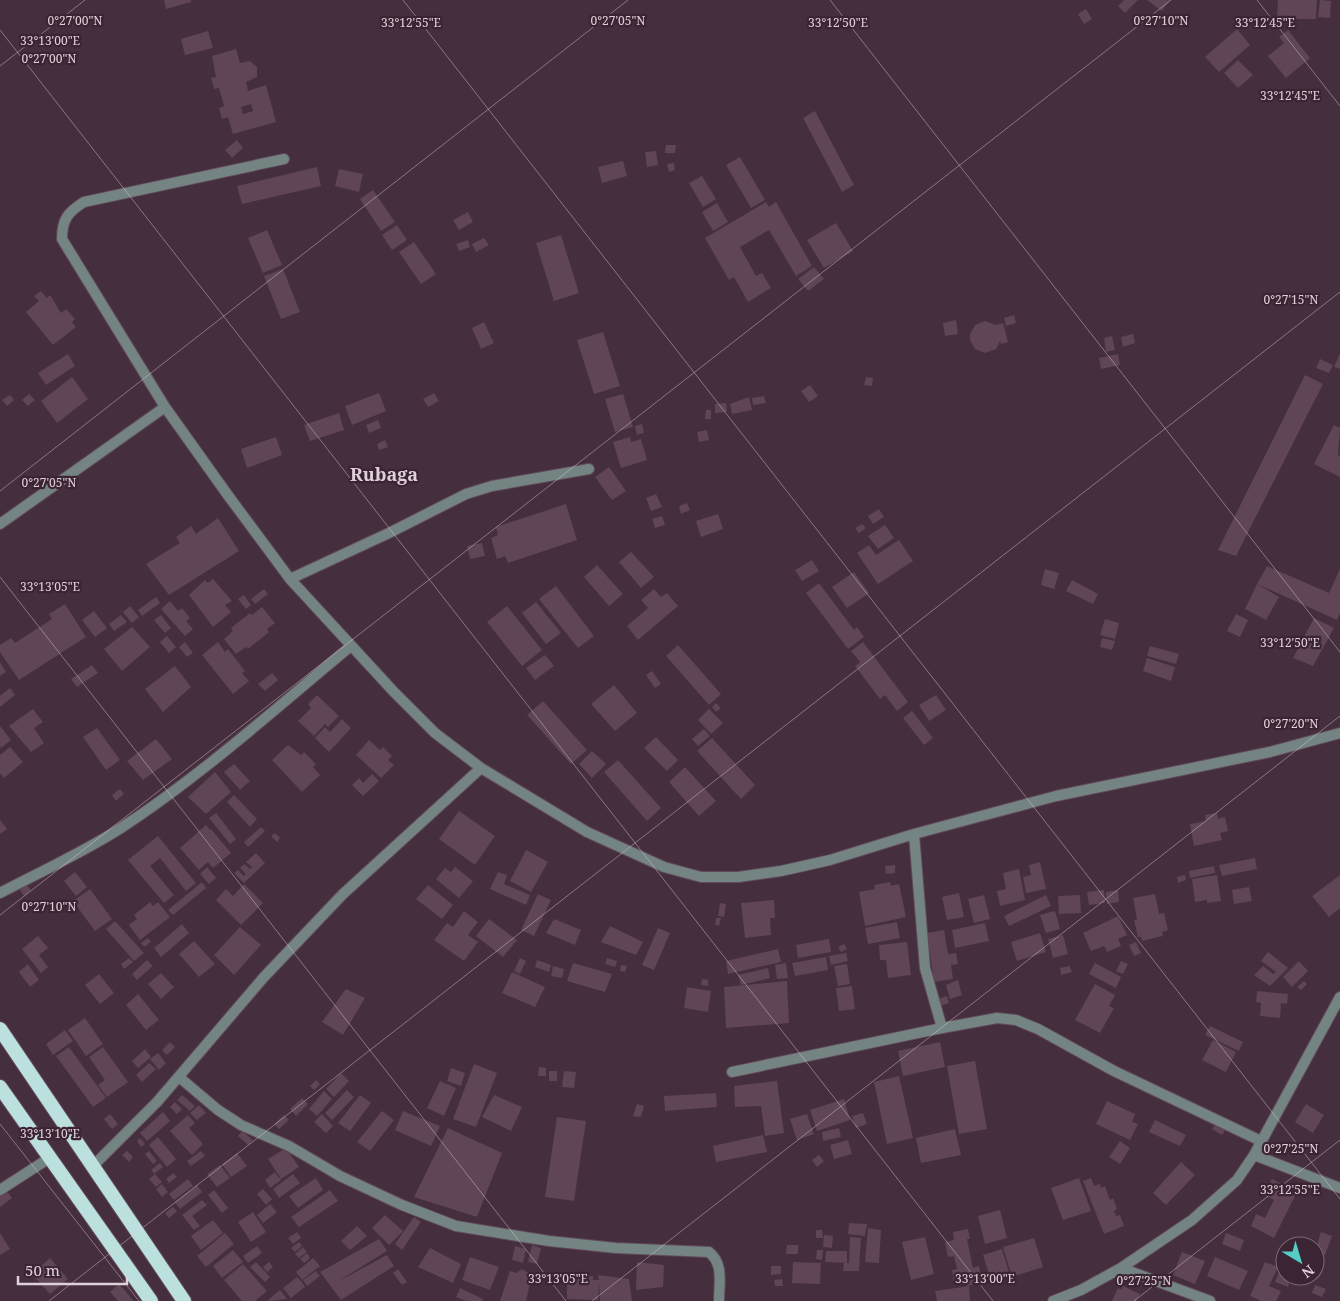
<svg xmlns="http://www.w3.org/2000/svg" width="1340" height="1301" font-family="'Noto Serif',serif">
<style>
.building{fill:#5f4556;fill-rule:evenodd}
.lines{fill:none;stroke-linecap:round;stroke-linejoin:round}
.minor-casing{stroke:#614b5a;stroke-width:12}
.trunk-casing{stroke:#614b5a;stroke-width:16}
.minor{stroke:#748483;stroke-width:10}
.trunk{stroke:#bce0de;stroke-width:14}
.ticks{fill:none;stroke:#e0d0da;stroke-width:1;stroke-opacity:0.45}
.labels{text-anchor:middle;stroke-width:4.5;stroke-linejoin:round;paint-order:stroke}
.quarter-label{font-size:18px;font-weight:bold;fill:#e0d0da;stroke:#3b2433}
.ticks-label{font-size:12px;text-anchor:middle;fill:#e0d0da;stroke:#3b2433;stroke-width:4.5;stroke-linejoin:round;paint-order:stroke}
</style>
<rect width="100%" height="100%" fill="#452e3e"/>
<!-- building -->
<path class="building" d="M164 0H191V2L166 9Z
M1124 0H1138L1125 13 1118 6Z
M1147 0H1170L1162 11Z
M1278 0H1317L1316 19H1277Z
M1320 0 1331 1 1330 18 1318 17Z
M1086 9 1092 19 1084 24 1078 14Z
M1237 29 1250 45 1219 72 1205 57Z
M1288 30 1310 58 1286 78 1268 56 1284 43 1279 37Z
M208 31 213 48 185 55 181 39Z
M236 49 240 63 250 61 257 67V77L246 82 248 91 266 85 276 122 233 134 228 117 222 119 219 108 224 106 219 88 214 89 211 78 216 77 212 56ZM251 104 253 111 243 114 241 107Z
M1238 60 1253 75 1238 88 1224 73Z
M815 111 854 185 842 192 803 118Z
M237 140 243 148 232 158 225 150Z
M666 145H676L675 153H665Z
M656 151 658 165 647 167 645 152Z
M740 157 765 200 751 208 726 165Z
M623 161 627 176 602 183 598 167Z
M674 163 675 170 669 172 667 164Z
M317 167 321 186 242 204 237 186Z
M339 169 363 174 359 192 335 186Z
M702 176 716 199 703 207 689 183Z
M373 190 395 222 381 231 360 199Z
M766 202 769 207 776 202 812 266 796 276 769 230 740 247 756 276 762 273 771 288 748 302 734 277 729 280 705 238Z
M717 203 728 222 713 231 702 212Z
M468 212 473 222 459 230 453 220Z
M836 223 853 251 824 268 807 240Z
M397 225 407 240 392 250 382 235Z
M267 230 282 265 263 273 248 238Z
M561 235 579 293 554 301 536 243Z
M484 238 489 245 476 252 472 244Z
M468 240 470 247 459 251 456 244Z
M414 242 436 274 421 284 399 252Z
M814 267 824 279 808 291 798 279Z
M283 269 300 312 281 319 264 276Z
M41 291 47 298 50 295 61 313 66 309 75 319 72 322 76 327 53 345 26 312 39 301 34 296Z
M1014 315 1016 323 1006 326 1004 318Z
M956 320 958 334 945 336 943 323Z
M985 321 996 325 1003 323 1008 342 1001 344 1000 341 996 349 985 353 975 349 970 340V334L975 325Z
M484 322 494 343 481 349 472 328Z
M603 332 620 386 594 394 577 340Z
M1133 334 1135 343 1123 347 1121 337Z
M1112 336 1115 350 1106 352 1104 338Z
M1340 353V369L1334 367Z
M68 354 75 366 46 385 38 373Z
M1118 354 1120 365 1101 369 1099 358Z
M1320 359 1333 365 1329 373 1316 368Z
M1305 375 1323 384 1236 556 1218 550Z
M72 377 88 399 57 423 41 401Z
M866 377 873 378 872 386 864 385Z
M810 385 818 396 809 402 801 391Z
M379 393 386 411 352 425 345 406Z
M434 393 439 401 428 407 423 399Z
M29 394 35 400 28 406 22 400Z
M623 394 633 427 615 432 605 399Z
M10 395 14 400 7 406 2 400Z
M764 396 766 403 753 405 752 398Z
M749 397 752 410 732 414 730 404Z
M726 403 727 412 715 413V404Z
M706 410H711V419H705Z
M339 413 344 430 310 441 304 425Z
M378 420 381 428 369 433 366 425Z
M642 424 644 433 637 435 635 426Z
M1334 425 1340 428 1338 455 1340 456V477L1314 464Z
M707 430 709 440 699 442 697 432Z
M276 437 282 455 247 468 241 449Z
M630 437 631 442 641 439 647 460 621 468 613 442Z
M385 440 388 447 379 450 377 444Z
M609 467 626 491 612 500 595 477Z
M656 494 662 507 651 511 646 498Z
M687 503 690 510 681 514 679 506Z
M566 504 577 540 508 563 505 556 497 559 491 538 498 535 496 527Z
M879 509 884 517 873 524 868 516Z
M718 514 723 529 701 537 696 521Z
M662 516 665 525 655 528 652 519Z
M218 518 239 551 169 595 146 564 180 543 176 537 191 526 196 534Z
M862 524 866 528 859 533 855 528Z
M885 525 894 538 878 549 868 536Z
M899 540 913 561 878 584 857 553 869 545 876 555Z
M482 543 485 556 470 559 467 546Z
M631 552 654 577 641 588 619 562Z
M812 560 819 571 802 581 795 570Z
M597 565 623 594 609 606 584 577Z
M1267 566 1329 593 1340 569V613L1337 620 1257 584Z
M1045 569 1059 573 1054 589 1041 585Z
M854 572 869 593 847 608 832 587Z
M213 579 232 601 225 605 231 612 213 627 189 595 205 580 208 583Z
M1072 580 1098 594 1093 604 1066 591Z
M819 583 854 630 857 627 864 637 848 649 806 593Z
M1257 584 1279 597 1266 620 1245 609Z
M556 586 594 636 578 648 539 599Z
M264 589 268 594 255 604 251 599Z
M654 589 661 597 667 593 678 606 638 640 627 626 648 608 641 600Z
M244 595 251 605 246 609 238 599Z
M156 597 160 603 142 616 138 610Z
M170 601 178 611 182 608 190 618 186 621 193 629 185 636 161 609Z
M536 602 561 633 546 644 522 613Z
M65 604 86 637 19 680 0 652V645L11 638 15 643 52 619 49 614Z
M130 606 139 617 132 623 123 612Z
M507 606 542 650 522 666 487 622Z
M262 607 275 623 267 629 269 632 248 649 246 647 236 654 224 639 233 631 231 628 250 613 252 615Z
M94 611 107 628 95 637 82 620Z
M1236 614 1248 620 1240 637 1227 631Z
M121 615 127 622 114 631 109 624Z
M161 615 171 628 165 633 154 620Z
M1314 618 1334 628 1313 666 1293 658Z
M1105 619 1119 623 1115 639 1100 635Z
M132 627 150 647 122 671 104 649Z
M167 636 176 647 169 653 160 642Z
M1102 638 1115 641 1112 650 1100 647Z
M185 642 193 653 187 657 179 647Z
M218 642 225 652 228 649 245 671 242 673 249 681 233 694 202 655Z
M863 642 908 702 897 711 885 695 880 699 855 666 860 662 851 651Z
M678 645 721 694 709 705 666 656Z
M1150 646 1179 654 1176 664 1147 656Z
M545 655 554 666 535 680 526 668Z
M1147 658 1175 667 1171 681 1143 671Z
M0 662 6 672 0 676Z
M92 665 98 673 77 687 71 679Z
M175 666 191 687 163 712 145 689Z
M652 671 661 684 655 688 646 675Z
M272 673 278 680 265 691 258 684Z
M614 685 637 713 615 731 591 704Z
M10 688 15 695 0 707V696Z
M317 695 339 716 328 727 325 724 314 736 298 721 311 708 308 704Z
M936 695 946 710 929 721 919 705Z
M543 701 587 750 571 764 527 715Z
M716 703 721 708 716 712 712 707Z
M33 709 43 722 34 728 44 743 31 752 9 726Z
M709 709 723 723 711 734 698 720Z
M912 711 933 738 924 745 903 718Z
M342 719 351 728 329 752 315 738 325 727 330 732Z
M0 726 11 740 1 748 0 746Z
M97 728 120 760 106 770 83 737Z
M704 729 710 736 698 746 692 739Z
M656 737 678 760 667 771 644 748Z
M712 738 755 785 741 799 697 751Z
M156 739 172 759 143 780 127 761Z
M369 740 380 750 383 747 392 756 388 760 394 765 381 778 356 755Z
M288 745 301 755 304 752 316 764 313 767 320 775 302 792 272 760Z
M10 747 23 762 4 778 0 773V755Z
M592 751 606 764 592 778 579 764Z
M618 760 661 808 647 821 604 772Z
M234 764 250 781 240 790 224 772Z
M685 767 716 801 699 816 669 782Z
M215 772 231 792 206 814 188 797Z
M372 774 379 781 363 796 352 785 359 778 363 783Z
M120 789 124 794 116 801 112 795Z
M234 795 257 819 250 827 227 802Z
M459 811 495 836 475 865 439 839Z
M216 813 236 839 230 844 209 818Z
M1217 813 1218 819 1225 817 1228 831 1220 833 1222 840 1194 846 1190 824 1206 821 1205 815Z
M0 820 7 829 0 834Z
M206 825 210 830 211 829 231 853 213 868 208 862 199 870 180 848Z
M261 827 265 831 248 847 244 842Z
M275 833 280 838 277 842 271 836Z
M158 836 196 883 186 891 160 858 150 866 174 895 164 903 128 860Z
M526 850 548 862 531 892 510 881Z
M256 853 265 863 244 883 234 873 238 870 244 876 246 874 240 868 244 864 250 869 252 867 246 862Z
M1255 858 1257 869 1222 876 1219 865Z
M1040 862 1046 889 1026 893 1023 877 1031 875 1029 865Z
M895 865V873L886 874 885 866Z
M1214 866 1215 873 1190 878 1189 871Z
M207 867 216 878 209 884 200 874Z
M455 867 473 881 459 898 436 879 445 868 451 872Z
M1019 869 1025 900 1000 906 997 891 1006 889 1003 873Z
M75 872 87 887 76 896 64 881Z
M498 872 507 875 504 884 530 895 526 905 490 889Z
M1185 875 1186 880 1178 883 1177 877Z
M1217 875 1221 901 1207 903V900L1195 902 1192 879Z
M1340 875V908L1329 917 1312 896Z
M202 882 206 888 173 915 168 910Z
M890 882 891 886 899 884 906 917 865 926 859 892 875 889 874 885Z
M244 884 263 903 241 925 216 900 226 889 233 896Z
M27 885 31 890 24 896 20 890Z
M428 885 453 905 442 919 416 899Z
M1249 887 1252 901 1234 904 1232 890Z
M90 889 112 919 95 931 73 901Z
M1104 890 1105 903 1089 905 1087 892Z
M1118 890 1119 902 1107 904 1106 892Z
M959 893 964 917 947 920 942 897Z
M538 894 551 900 534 936 521 930Z
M1155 894 1159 914 1164 913 1168 930 1162 932 1163 936 1142 941 1141 937H1138L1134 920 1137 919 1133 898Z
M984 895 990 919 974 923 968 899Z
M1046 895 1051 906 1009 926 1004 916Z
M1080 895 1081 913 1059 914 1058 896Z
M774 900 775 918H770L771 935 745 938 741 903Z
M150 902 153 906 158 902 170 917 140 940 129 925 137 919 134 915Z
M720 903 726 904 724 917 718 916Z
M464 911 478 922 468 935 478 942 464 961 434 940 447 923 453 927Z
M1055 911 1060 929 1046 933 1040 915Z
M1118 916 1127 935 1118 939 1121 946 1107 952 1104 946 1091 951 1083 933Z
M716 918H721L719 926 715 925Z
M489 919 517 940 503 957 476 936Z
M554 919 581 930 575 945 546 933Z
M115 921 144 953 134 961 106 929Z
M897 922 900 938 868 944 865 928Z
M985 923 989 941 955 948 952 930Z
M182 924 189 933 161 957 154 948Z
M610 926 643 942 636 955 601 942Z
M240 927 261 945 234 975 214 955Z
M658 928 670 933 654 970 642 965Z
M944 930 948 954 956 953 958 964 951 965 953 979 934 982 927 933Z
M1040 933 1046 952 1017 961 1011 942Z
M1063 935 1068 954 1053 958 1048 939Z
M38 936 48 948 39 955 48 967 41 973 22 949Z
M148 938 151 942 144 947 141 943Z
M829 939 831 952 798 958 796 945Z
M194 941 215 964 199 977 179 954Z
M907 942 911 975 888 978 886 960H880L879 945Z
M1136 942 1141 953 1134 956 1129 945Z
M844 944 847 949 841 952 838 947Z
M778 949 781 962 728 974 726 961Z
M1268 952 1288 968 1270 986 1254 975 1263 966 1273 974 1276 972 1261 961Z
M846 953 848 961 831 965 829 956Z
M826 957 828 970 795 976 792 963Z
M129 958 133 962 124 969 121 964Z
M520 958 526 961 520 974 514 971Z
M607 958 617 961 615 967 605 964Z
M147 960 153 966 137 980 132 974Z
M537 960 551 965 549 972 535 967Z
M1121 961 1128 964 1123 974 1116 971Z
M1299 961 1308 971 1292 987 1283 977Z
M573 963 612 974 605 992 567 981Z
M786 963 788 978 777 979 775 965Z
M1095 963 1121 977 1116 988 1089 974Z
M28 964 39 980 30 987 19 972Z
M847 964 850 984 838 986 834 966Z
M621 965 627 966 625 972 620 971Z
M553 966 564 969 562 978 551 976Z
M1070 966 1072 972 1061 975 1060 968Z
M768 968 770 978 741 985 738 975Z
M512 972 545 987 535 1007 502 993Z
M161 973 174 987 161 999 148 984Z
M99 974 114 993 100 1004 85 985Z
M702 979 708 980V986L701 985Z
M958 980 962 995 950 999 946 985Z
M787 981 789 1023 726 1028 724 987Z
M1304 981 1307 984 1301 990 1297 987Z
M1095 984 1115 995 1109 1006 1114 1008 1100 1033 1075 1020Z
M852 986 855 1009 839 1011 836 988Z
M687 987 711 991 708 1012 684 1008Z
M346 989 365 998 343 1035 322 1022Z
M1257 991 1288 994 1287 1004 1281 1003 1280 1018 1260 1016 1261 1003 1256 1002Z
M138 994 159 1020 146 1030 126 1005Z
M947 996 949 1003 941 1006 938 999Z
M85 1018 103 1044 86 1056 68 1030Z
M1210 1026 1243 1042 1239 1051 1205 1035Z
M65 1030 73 1041 53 1055 46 1044Z
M1213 1040 1236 1052 1226 1072 1202 1060Z
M170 1042 175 1047 167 1055 162 1050Z
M940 1042 945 1067 903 1076 898 1051Z
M69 1047 106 1098 93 1107 56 1056Z
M103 1047 128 1082 107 1097 98 1085 105 1080 89 1057Z
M145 1049 151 1057 138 1068 132 1061Z
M158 1053 166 1063 159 1070 150 1059Z
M975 1061 987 1129 959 1134 947 1066Z
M149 1063 156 1069 142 1082 136 1075Z
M474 1064 497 1073 476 1127 453 1119Z
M539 1067 546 1068V1076H538Z
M451 1068 465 1073 461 1086 447 1081Z
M549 1071H557V1081H549Z
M564 1071 576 1072 574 1088 562 1087Z
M341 1073 349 1081 334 1097 326 1089Z
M899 1076 913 1138 887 1144 874 1082Z
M316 1080 320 1084 314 1090 310 1086Z
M440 1081 456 1088 444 1116 427 1108Z
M777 1081 784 1133 765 1136 761 1106 735 1107 734 1086Z
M347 1090 354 1097 332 1120 325 1113Z
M324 1091 332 1099 317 1116 309 1109Z
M716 1093 717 1107 665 1111 664 1096Z
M182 1095 195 1106 190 1111 177 1100Z
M360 1095 371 1103 350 1131 338 1123Z
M494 1095 522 1107 511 1131 482 1117Z
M302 1098 308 1104 296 1116 290 1109Z
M844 1099 850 1120 817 1131 810 1110Z
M1107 1101 1135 1114 1132 1122 1138 1124 1130 1140 1096 1124Z
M175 1102 182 1109 177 1114 170 1107Z
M637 1104 644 1106 641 1117 633 1116Z
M1306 1104 1324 1115 1313 1133 1295 1122Z
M199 1105 206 1113 197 1120 190 1113Z
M382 1111 394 1120 370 1151 357 1142Z
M403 1111 440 1126 431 1146 395 1130Z
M163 1112 170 1121 147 1141 140 1133Z
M863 1113 867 1124 856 1128 852 1116Z
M110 1114 118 1124 112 1129 104 1119Z
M322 1114 333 1126 326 1133 314 1122Z
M807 1114 814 1134 797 1140 790 1119Z
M188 1115 195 1123 189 1128 203 1144 192 1155 170 1131Z
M284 1115 289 1120 279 1129 274 1124Z
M557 1117 586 1121 574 1201 545 1197Z
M1155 1120 1186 1135 1180 1146 1149 1132Z
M1215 1124 1225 1130 1222 1135 1212 1129Z
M448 1128 502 1153 477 1217 414 1197Z
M839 1128 841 1137 823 1141 822 1132Z
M955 1129 961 1155 921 1163 916 1138Z
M242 1131 253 1140 248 1145 238 1136Z
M763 1135 767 1152 716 1162 713 1146Z
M158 1137 176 1159 167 1167 149 1145Z
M140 1138 145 1144 141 1147 137 1141Z
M848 1140 852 1154 834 1159 830 1145Z
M1120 1141 1130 1148 1120 1164 1109 1157Z
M286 1148 299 1167 281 1179 268 1159Z
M127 1151 133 1157 129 1162 122 1155Z
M149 1151 157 1161 153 1164 145 1154Z
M201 1151 205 1156 191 1166 187 1161Z
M237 1153 247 1166 231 1177 222 1164Z
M819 1155 824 1161 817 1167 812 1160Z
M1181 1162 1195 1175 1166 1205 1153 1193Z
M160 1163 163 1167 154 1174 151 1170Z
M220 1165 230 1178 217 1187 207 1174Z
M275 1172 281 1180 270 1188 265 1180Z
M173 1173 177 1177 169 1183 166 1179Z
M155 1174 162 1182 156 1187 149 1179Z
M293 1174 300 1183 279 1198 273 1189Z
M316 1178 323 1190 298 1208 289 1196Z
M1079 1178 1091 1211 1063 1220 1051 1188Z
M1091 1178 1094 1186 1100 1184 1101 1188 1105 1186 1110 1200 1113 1198 1117 1209 1114 1211 1116 1216 1120 1215 1124 1226 1104 1234 1083 1181Z
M188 1179 193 1186 174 1200 169 1194Z
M1272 1179 1297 1192 1274 1238 1251 1226 1256 1214 1265 1218 1274 1200 1264 1195Z
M162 1184 168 1192 162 1197 156 1189Z
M197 1185 202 1192 180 1209 175 1202Z
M263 1189 272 1199 266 1205 257 1194Z
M6 1190 12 1198 0 1207V1194Z
M214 1190 228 1208 222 1213 208 1195Z
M330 1190 338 1201 299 1227 291 1217Z
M202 1200 207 1205 192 1216 200 1226 194 1230 182 1215Z
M270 1204 277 1212 263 1223 257 1215Z
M173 1207 177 1211 169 1218 165 1213Z
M1000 1210 1007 1238 985 1244 978 1216Z
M253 1212 266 1232 251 1242 238 1222Z
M385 1215 403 1231 389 1245 372 1228Z
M414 1217 421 1222 402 1250 395 1244Z
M213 1220 223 1233 201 1250 191 1236Z
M849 1223 867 1224 865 1236 848 1234Z
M357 1226 367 1236 350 1250 341 1241Z
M868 1228 881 1230 879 1263 865 1262Z
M968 1229 970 1239H967L973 1268 979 1266 982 1283 967 1286 966 1279 954 1282 952 1270 957 1269 954 1256 948 1257 945 1242 954 1240 953 1232Z
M816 1230H822L823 1238H816Z
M297 1232 301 1238 293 1244 288 1238Z
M1321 1232 1332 1236 1325 1255 1315 1252Z
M0 1233 10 1249 0 1255Z
M225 1233 234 1244 206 1267 197 1256Z
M1226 1233 1244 1240 1240 1251 1222 1244Z
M824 1235 833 1236 832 1248 823 1247Z
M850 1237 861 1238 859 1271H843L844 1263H849Z
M925 1237 934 1274 911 1280 902 1242Z
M1034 1238 1043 1267 1012 1277 1003 1247Z
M379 1239 387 1251 337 1282 387 1255 394 1266 341 1300 320 1272Z
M299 1242 302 1246 295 1252 291 1248Z
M532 1245 541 1248 537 1264 528 1262Z
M787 1245H798V1254H786Z
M257 1246 262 1253 248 1263 243 1256Z
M515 1246 526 1249 523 1263 512 1260Z
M303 1247 307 1252 299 1258 295 1254Z
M430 1248 461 1264 453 1283 418 1267Z
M1002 1249 1009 1272 990 1278 983 1255Z
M233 1250 243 1262 222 1278 213 1266Z
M817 1250H823L822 1260 816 1259Z
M826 1251H847V1263L825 1262Z
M1182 1252 1205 1261 1195 1284 1173 1275Z
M307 1253 310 1258 304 1263 300 1259Z
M470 1257 499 1267 490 1290 462 1280Z
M1215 1257 1248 1271 1239 1290 1207 1276Z
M50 1258 68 1279 50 1294 32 1274Z
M313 1258 320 1266 302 1280 296 1272Z
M256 1262 270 1277 265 1282 250 1267Z
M269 1262 273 1267 267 1272 263 1267Z
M637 1262 664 1265 663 1287 636 1290Z
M793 1262 821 1263 820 1284 792 1283Z
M1265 1262 1278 1267 1269 1286 1281 1291 1276 1301H1261L1250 1296Z
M243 1264 267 1291 255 1301H242L224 1280Z
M771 1266H781V1274L771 1275Z
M1281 1267 1285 1268V1276H1292L1288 1287 1275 1282Z
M398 1269 407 1282 402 1285 393 1273Z
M522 1269 532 1275 526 1301H500L510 1271 516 1273Z
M316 1271 320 1276 307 1286 303 1280Z
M577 1275 593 1276V1280H599L598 1275 629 1279 632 1301H600L599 1283 598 1300 567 1299V1280H577Z
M297 1277 301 1281 299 1283 301 1281 305 1287 291 1298 283 1288Z
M782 1279 783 1286H775L774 1280Z
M119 1284 134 1301H118L110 1292Z
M1315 1285 1326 1289 1322 1297 1312 1293Z
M969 1286 970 1301H937L935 1291Z
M1123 1286 1140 1294 1136 1301H1112L1118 1288 1121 1290Z
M460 1288 483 1299 482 1301H466L456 1297Z
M280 1290 287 1299 269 1301 268 1300Z"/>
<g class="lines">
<defs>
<path id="minor" d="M284 159 84 202C68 212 62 219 62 239L165 407 227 494 290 579 394 692 435 733 481 768 587 832 664 867 701 877H738L781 871 830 860 914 834 1056 796 1270 752 1340 733
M0 524 165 407
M290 579 389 533 466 494 492 486 589 469
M914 834 925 968 942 1028
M0 893C40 872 82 853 121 828 202 775 276 708 351 646
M732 1072 942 1028 997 1018 1016 1020 1038 1029 1114 1071 1261 1141
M179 1077 218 1110 241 1125 289 1146 340 1176 402 1205 456 1226 549 1241 616 1248 709 1252C724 1264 719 1283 719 1301
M1254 1155 1340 1188
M93 1166 157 1102 264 977 343 894 481 768
M0 1190 51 1157
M1121 1268 1210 1301
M1053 1301 1081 1290 1121 1268 1192 1220 1237 1180 1254 1155 1340 997"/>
<path id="trunk" d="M0 1029 184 1301
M0 1087 151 1301"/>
</defs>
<!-- minor casing -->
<use href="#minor" class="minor-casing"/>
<!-- trunk casing -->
<use href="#trunk" class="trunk-casing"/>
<!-- minor -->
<use href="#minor" class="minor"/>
<!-- trunk -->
<use href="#trunk" class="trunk"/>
</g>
<!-- ticks -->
<path class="ticks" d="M403 0 1340 1199M830 0 1340 652M1257 0 1340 106M0 30 993 1301M0 66 85 0M0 491 628 0M0 577 566 1301M0 915 1171 0M0 1124 139 1301M49 1301 1340 292M592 1301 1340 716M1134 1301 1340 1140"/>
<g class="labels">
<!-- quarter labels -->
<g class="quarter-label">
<text x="384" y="481">Rubaga</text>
</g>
</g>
<g class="ticks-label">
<text x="75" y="25">0°27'00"N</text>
<text x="618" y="25">0°27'05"N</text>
<text x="1161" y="25">0°27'10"N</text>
<text x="1265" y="27">33°12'45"E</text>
<text x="411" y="27">33°12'55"E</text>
<text x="838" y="27">33°12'50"E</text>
<text x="50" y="45">33°13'00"E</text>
<text x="49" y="63">0°27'00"N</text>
<text x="1290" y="100">33°12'45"E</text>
<text x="1291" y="304">0°27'15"N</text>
<text x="49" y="487">0°27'05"N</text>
<text x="50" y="591">33°13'05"E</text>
<text x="1290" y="647">33°12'50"E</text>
<text x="1291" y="728">0°27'20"N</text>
<text x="49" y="911">0°27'10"N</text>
<text x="50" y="1138">33°13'10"E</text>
<text x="1291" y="1153">0°27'25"N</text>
<text x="1290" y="1194">33°12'55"E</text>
<text x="558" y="1283">33°13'05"E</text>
<text x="985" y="1283">33°13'00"E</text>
<text x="1144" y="1285">0°27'25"N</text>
</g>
<!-- north arrow -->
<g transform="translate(1300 1261) rotate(142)"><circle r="24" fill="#3b2433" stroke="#7d6976"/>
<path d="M0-4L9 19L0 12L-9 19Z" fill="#54cdc7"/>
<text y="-8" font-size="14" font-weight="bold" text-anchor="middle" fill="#e0d0da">N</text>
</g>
<!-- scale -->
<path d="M18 1276v8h109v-8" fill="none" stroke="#e0d0da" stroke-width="2.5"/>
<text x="25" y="1276" font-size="15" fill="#e0d0da" stroke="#3b2433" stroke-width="4" paint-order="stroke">50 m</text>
</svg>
